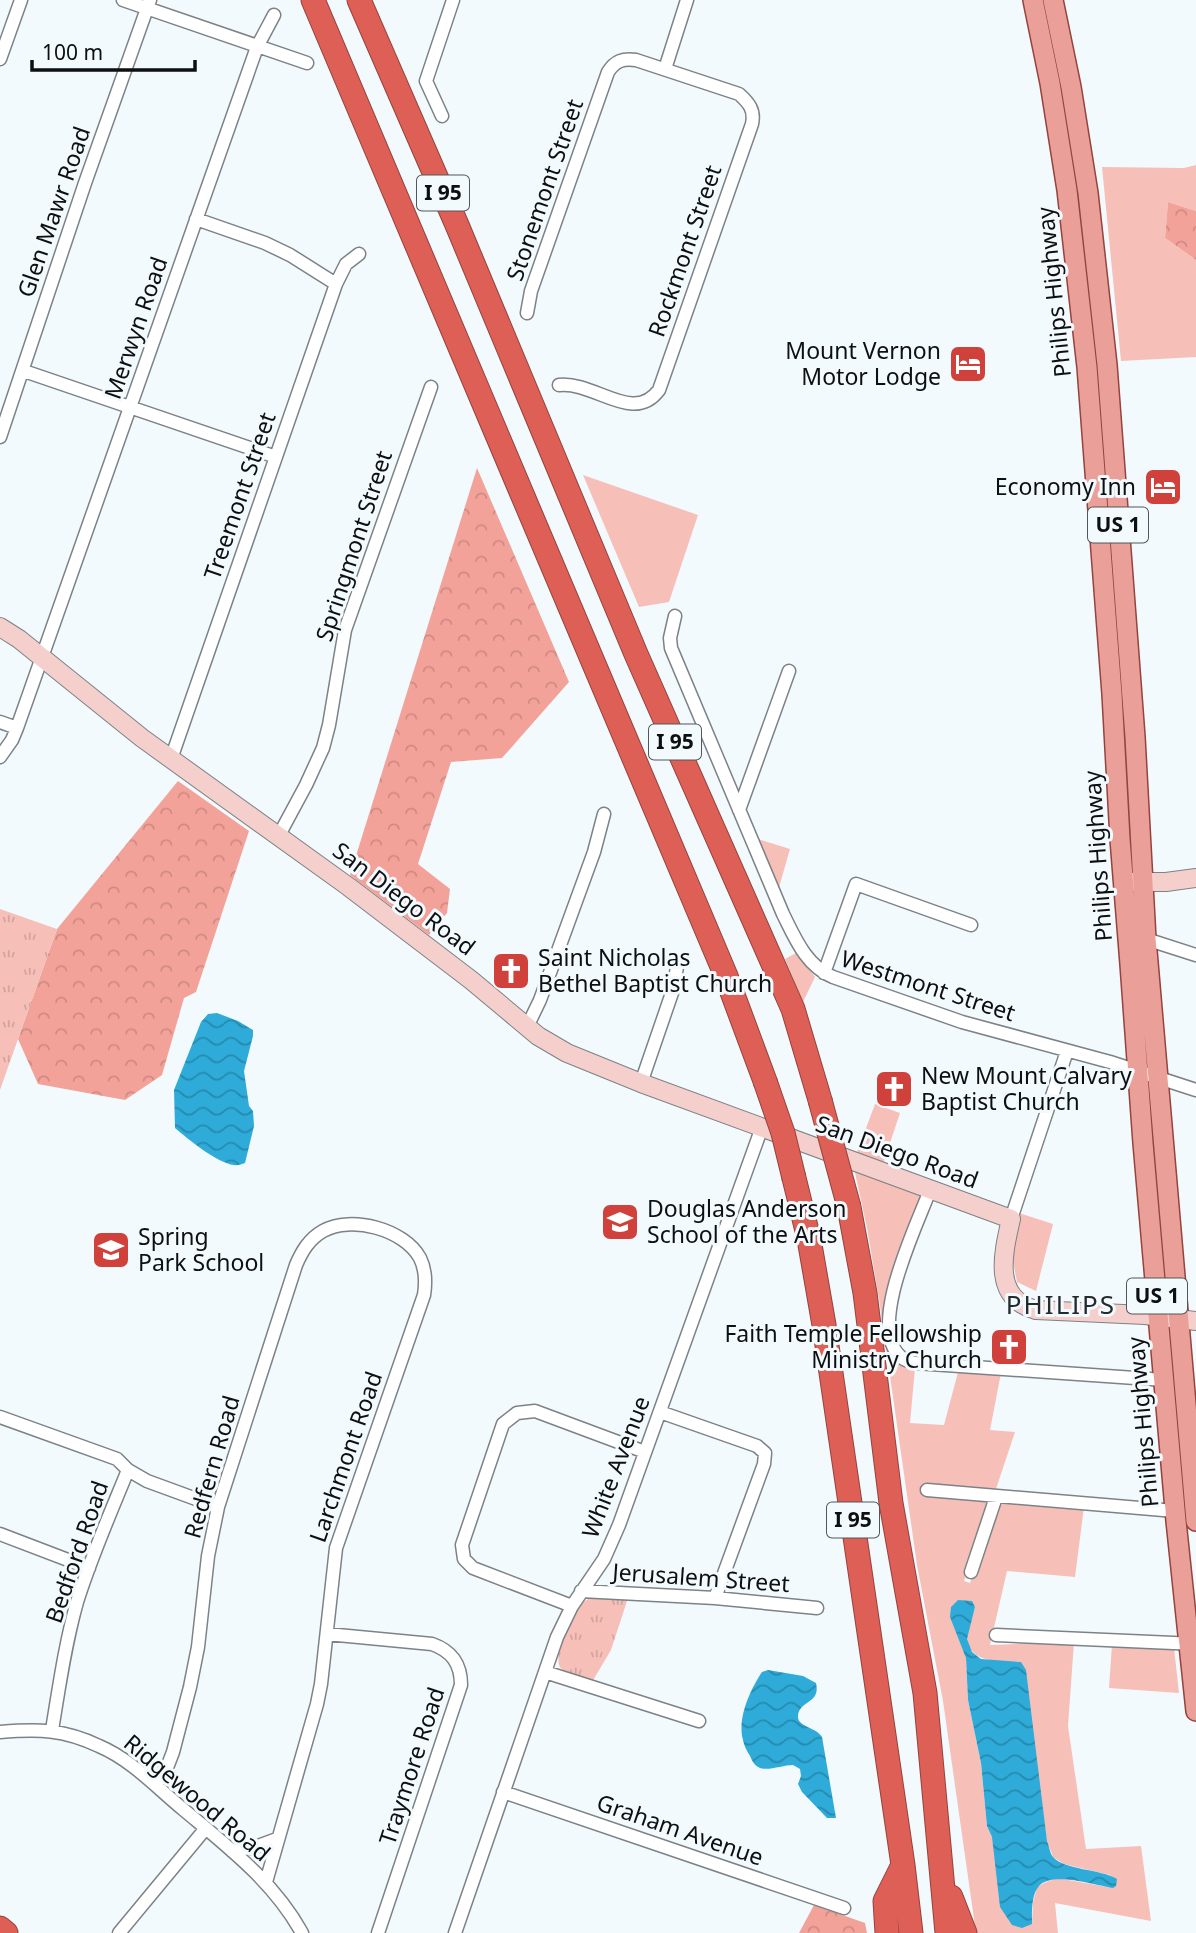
<svg xmlns="http://www.w3.org/2000/svg" width="1196" height="1933" font-family="'Noto Sans',sans-serif">
<style>
.grass{fill:#f6c0b9;fill-rule:evenodd}
.forest{fill:url(#forest-crowns)}
.park{fill:url(#park-tufts)}
.water{fill:url(#water-waves)}
.lines{fill:none;stroke-linecap:round;stroke-linejoin:round}
.street-casing{stroke:#7c8285;stroke-width:15}
.secondary-casing{stroke:#7c8285;stroke-width:20}
.primary-casing{stroke:#94433d;stroke-width:22}
.highway-casing{stroke:#94433d;stroke-width:25}
.street{stroke:#fff;stroke-width:12}
.secondary{stroke:#f5cfcc;stroke-width:18}
.primary{stroke:#eb9f99;stroke-width:19}
.highway{stroke:#dd5f55;stroke-width:23}
.highway-bridge-casing{stroke:#94433d;stroke-width:25;stroke-linecap:butt}
.highway-bridge{stroke:#dd5f55;stroke-width:23}
.labels{text-anchor:middle;stroke-width:6;stroke-linejoin:round;paint-order:stroke}
.shield{fill:#f3fafe;stroke:#525657;stroke-width:2}
.shield-label{font-size:21px;font-weight:bold;fill:#0d0f10}
.street-label{font-size:23px;fill:#0d0f10;stroke:#f3fafe}
.poi-label{font-size:23px;fill:#0d0f10;stroke:#f3fafe;text-anchor:start}
.quarter-label{font-size:26px;letter-spacing:2px;fill:#252a2d;stroke:#f3fafe}
</style>
<defs>
<pattern id="forest-crowns" width="20" height="18" patternUnits="userSpaceOnUse" patternTransform="scale(1.75)"><rect width="20" height="18" fill="#f3a299"/><path d="M2 6a3 3 0 1 1 6 0M12 15a3 3 0 1 1 6 0" fill="none" stroke="#cf8a83"/></pattern>
<pattern id="park-tufts" width="24" height="20" patternUnits="userSpaceOnUse" patternTransform="scale(1.75)"><rect width="24" height="20" fill="#f6c0b9"/><path d="M3 7l-1-3M5 7V3M7 7l1-3M15 17l-1-3M17 17v-4M19 17l1-3" fill="none" stroke="#d2a49e"/></pattern>
<pattern id="water-waves" width="16" height="10" patternUnits="userSpaceOnUse" patternTransform="scale(1.75)"><rect width="16" height="10" fill="#2eabd8"/><path d="M0 5q4-4 8 0t8 0" fill="none" stroke="#268aae"/></pattern>
</defs>
<rect width="100%" height="100%" fill="#f3fafe"/>
<!-- grass -->
<path class="grass" d="M1196 165V211L1168 202 1165 238 1196 260V357L1121 361 1102 167 1184 168Z
M583 475 698 515 669 602 639 607Z
M758 839 790 849 778 891Z
M796 953 815 977 803 1002 785 959Z
M875 1104 900 1113 882 1167 856 1155Z
M854 1168 922 1195 887 1291 886 1304 891 1360 895 1358 907 1368H915L910 1423 944 1425 958 1372 1001 1373 990 1430 1015 1432 995 1492 921 1486 920 1492 987 1501 986 1515 964 1581 970 1583 999 1501 1084 1507 1075 1577 1007 1571 990 1645 1074 1642 1068 1726 1086 1849 1141 1846 1151 1921 1055 1903 1058 1933H976L943 1701 917 1565 879 1299 867 1228ZM958 1600 975 1607C973 1616 966 1631 967 1640 971 1664 1002 1661 1020 1662L1047 1841 1053 1857 1064 1864 1110 1875 1113 1888 1057 1878 1044 1883 1037 1887 1033 1902 1032 1924 987 1826 981 1763 968 1700 966 1658Z
M1019 1213 1053 1224 1036 1291 1017 1282 1012 1257Z
M1112 1644 1174 1648 1179 1693 1109 1688Z"/>
<!-- forest -->
<path class="forest" d="M1168 202 1196 211V260L1165 238Z
M477 468 569 682 502 758 451 762 418 864 450 889 447 913 429 935 350 875Z
M178 781 249 831 196 992 184 998 162 1075 125 1100 38 1084 18 1039 57 929Z
M814 1905 865 1923 867 1933H799Z"/>
<!-- park -->
<path class="park" d="M0 909 57 929 0 1090Z
M591 1598H628L611 1650 592 1682C583 1678 562 1674 559 1665 555 1654 573 1612 581 1604 584 1601 588 1599 591 1598Z"/>
<!-- water -->
<path class="water" d="M217 1013 238 1021 253 1030V1036L244 1071 249 1106 253 1111 254 1126 245 1163C241 1164 238 1166 234 1165 217 1163 188 1139 175 1128L174 1090 201 1022 208 1014Z
M958 1600 972 1601 975 1607 967 1639 972 1652 981 1659 1021 1662 1026 1670 1047 1841C1049 1845 1050 1854 1053 1857 1064 1870 1101 1869 1117 1879L1116 1886 1113 1888C1095 1885 1052 1871 1039 1886 1031 1895 1032 1913 1032 1924L1022 1928 1012 1925 1000 1907 992 1837 987 1826 981 1763 968 1700 966 1658 950 1617 951 1607Z
M768 1670 803 1676 816 1683C821 1704 799 1700 798 1716 797 1727 816 1727 822 1737L836 1818H827L802 1792 798 1784 801 1776 800 1769 793 1765C783 1765 769 1771 760 1768 755 1766 752 1761 750 1756 747 1751 744 1746 743 1740 737 1719 750 1690 762 1672Z"/>
<g class="lines">
<defs>
<path id="street" d="M123 0 307 63
M0 59 21 0
M665 69 687 0
M442 116 426 81 453 0
M196 219 265 243 290 255 336 284
M527 313 531 291 608 72C615 61 623 58 636 60L739 94C749 103 755 110 752 124L659 390C633 425 595 381 559 385
M24 371 276 457
M0 437 85 183 150 0
M675 616 670 638 671 648 783 914C795 938 806 966 833 977L962 1022 1110 1062 1196 1090
M0 722 17 728
M0 757 12 740 17 728 257 47 274 15
M171 759 336 284 346 264 359 254
M739 810 789 671
M278 837 306 785 323 748 329 725 345 630 431 387
M1146 939 1196 955
M824 973 856 884 971 925
M527 1027 540 1000 594 852 604 814
M641 1083 673 990 677 967
M930 1190C917 1225 866 1328 901 1357 905 1361 911 1362 916 1363L1164 1380
M1011 1219 1067 1051
M660 1412 757 1446 765 1453 764 1464 715 1598
M0 1417 117 1459 128 1470 147 1481 218 1507
M927 1490 1175 1511
M0 1534 89 1568
M971 1572 996 1497
M581 1591 715 1598 817 1608
M572 1606 473 1568 464 1559 462 1545 503 1424 517 1413 535 1411 645 1452
M327 1634 432 1644C452 1651 461 1664 461 1685L378 1933
M996 1635 1196 1644
M545 1672 699 1721
M52 1730C59 1688 65 1644 77 1602 91 1557 110 1514 128 1470
M0 1732C39 1729 63 1729 99 1746 132 1760 157 1788 184 1810 228 1847 274 1882 302 1933
M156 1785 168 1765 173 1752 190 1687 198 1647 208 1556 218 1507 296 1265C302 1251 309 1239 323 1231 351 1215 404 1229 420 1258 426 1270 426 1282 424 1295L336 1548 321 1684 317 1704 266 1882
M503 1792 844 1908
M232 1851 255 1847 277 1839
M119 1933 206 1828
M455 1933 557 1637 572 1606 604 1559 619 1525 762 1127"/>
<path id="secondary" d="M0 627 19 639 142 738 349 887 471 980 538 1036 567 1053 641 1083 1011 1219C1003 1254 992 1298 1036 1310L1145 1315 1196 1321
M1123 882H1166L1196 878"/>
<path id="primary" d="M1033 0 1050 83 1067 190 1087 367 1112 694 1120 839 1130 964 1143 1143 1176 1521 1196 1711
M1053 0 1071 87 1088 193 1107 365 1135 737 1146 939 1196 1521"/>
<path id="highway" d="M313 0 726 976 765 1081
M359 0 457 225 636 654 793 1009 820 1100
M794 1178 809 1239 824 1325 903 1865 911 1933
M849 1207 865 1293 891 1503 925 1693 947 1933
M951 1897 965 1933
M0 1928 6 1933
M887 1933 885 1901 903 1865"/>
</defs>
<!-- street casing -->
<use href="#street" class="street-casing"/>
<!-- secondary casing -->
<use href="#secondary" class="secondary-casing"/>
<!-- primary casing -->
<use href="#primary" class="primary-casing"/>
<!-- highway casing -->
<use href="#highway" class="highway-casing"/>
<!-- street -->
<use href="#street" class="street"/>
<!-- secondary -->
<use href="#secondary" class="secondary"/>
<!-- primary -->
<use href="#primary" class="primary"/>
<!-- highway -->
<use href="#highway" class="highway"/>
<defs>
<path id="highway-bridge" d="M765 1081 783 1133 794 1178
M820 1100 849 1207"/>
</defs>
<!-- highway-bridge casing -->
<use href="#highway-bridge" class="highway-bridge-casing"/>
<!-- highway-bridge -->
<use href="#highway-bridge" class="highway-bridge"/>
</g>
<!-- icons -->
<defs>
<symbol id="hotel-square" viewBox="-11 -11 22 22"><rect x="-9" y="-9" width="18" height="18" rx="4" fill="#d0413b" stroke="#f3fafe"/><path d="M-6-4.5h1.5V1H6V5H4.5V3h-9V5H-6ZM-4 0a1.8 1.8 0 1 1 3.6 0ZM.5 0V-2.5h3Q6-2.5 6 0Z" fill="#fff"/></symbol>
<symbol id="church-square" viewBox="-11 -11 22 22"><rect x="-9" y="-9" width="18" height="18" rx="4" fill="#d0413b" stroke="#f3fafe"/><path d="M-1.2-6h2.4v3.5h3.3v2.4h-3.3V6h-2.4V-.1h-3.3v-2.4h3.3Z" fill="#fff"/></symbol>
<symbol id="school-square" viewBox="-11 -11 22 22"><rect x="-9" y="-9" width="18" height="18" rx="4" fill="#d0413b" stroke="#f3fafe"/><path d="M0-5L7-2L0 1L-7-2ZM-4 1L0 2.5L4 1V4Q0 6-4 4Z" fill="#fff"/></symbol>
</defs>
<g fill-rule="evenodd">
<use href="#hotel-square" x="946" y="342" width="44" height="44"/>
<use href="#hotel-square" x="1141" y="465" width="44" height="44"/>
<use href="#church-square" x="489" y="949" width="44" height="44"/>
<use href="#church-square" x="872" y="1067" width="44" height="44"/>
<use href="#school-square" x="598" y="1200" width="44" height="44"/>
<use href="#school-square" x="89" y="1228" width="44" height="44"/>
<use href="#church-square" x="987" y="1325" width="44" height="44"/>
</g>
<g class="labels">
<!-- shield labels -->
<g class="shield">
<rect x="417" y="175.5" width="52" height="35" rx="5"/>
<rect x="1088" y="507.5" width="60" height="35" rx="5"/>
<rect x="649" y="724.5" width="52" height="35" rx="5"/>
<rect x="1127" y="1278.5" width="60" height="35" rx="5"/>
<rect x="827" y="1502.5" width="52" height="35" rx="5"/>
</g>
<g class="shield-label">
<text x="443" y="200">I 95</text>
<text x="1118" y="532">US 1</text>
<text x="675" y="749">I 95</text>
<text x="1157" y="1303">US 1</text>
<text x="853" y="1527">I 95</text>
</g>
<!-- street labels -->
<g class="street-label">
<text transform="translate(545 190) rotate(-71)" y="8">Stonemont Street</text>
<text transform="translate(54 212) rotate(-71)" y="8">Glen Mawr Road</text>
<text transform="translate(685 251) rotate(-71)" y="8">Rockmont Street</text>
<text transform="translate(1054 292) rotate(-96)" y="8">Philips Highway</text>
<text transform="translate(136 328) rotate(-71)" y="8">Merwyn Road</text>
<text transform="translate(240 496) rotate(-71)" y="8">Treemont Street</text>
<text transform="translate(354 546) rotate(-72)" y="8">Springmont Street</text>
<text transform="translate(1098 856) rotate(-94)" y="8">Philips Highway</text>
<text transform="translate(404 899) rotate(37)" y="8">San Diego Road</text>
<text transform="translate(928 986) rotate(18)" y="8">Westmont Street</text>
<text transform="translate(897 1152) rotate(20)" y="8">San Diego Road</text>
<text transform="translate(1143 1422) rotate(-95)" y="8">Philips Highway</text>
<text transform="translate(346 1457) rotate(-71)" y="8">Larchmont Road</text>
<text transform="translate(212 1467) rotate(-74)" y="8">Redfern Road</text>
<text transform="translate(616 1467) rotate(-69)" y="8">White Avenue</text>
<text transform="translate(77 1552) rotate(-71)" y="8">Bedford Road</text>
<text transform="translate(701 1578) rotate(4)" y="8">Jerusalem Street</text>
<text transform="translate(412 1766) rotate(-72)" y="8">Traymore Road</text>
<text transform="translate(197 1798) rotate(40)" y="8">Ridgewood Road</text>
<text transform="translate(680 1830) rotate(19)" y="8">Graham Avenue</text>
</g>
<!-- poi labels -->
<g class="poi-label">
<text x="941" y="359" text-anchor="end">Mount Vernon<tspan x="941" dy="26">Motor Lodge</tspan></text>
<text x="1136" y="495" text-anchor="end">Economy Inn</text>
<text x="538" y="966">Saint Nicholas<tspan x="538" dy="26">Bethel Baptist Church</tspan></text>
<text x="921" y="1084">New Mount Calvary<tspan x="921" dy="26">Baptist Church</tspan></text>
<text x="647" y="1217">Douglas Anderson<tspan x="647" dy="26">School of the Arts</tspan></text>
<text x="138" y="1245">Spring<tspan x="138" dy="26">Park School</tspan></text>
<text x="982" y="1342" text-anchor="end">Faith Temple Fellowship<tspan x="982" dy="26">Ministry Church</tspan></text>
</g>
<!-- quarter labels -->
<g class="quarter-label">
<text x="1061" y="1314">PHILIPS</text>
</g>
</g>
<!-- scale -->
<path d="M32 60v10h163v-10" fill="none" stroke="#0d0f10" stroke-width="3.5"/>
<text x="42" y="60" font-size="21" fill="#0d0f10" stroke="#f3fafe" stroke-width="5" paint-order="stroke">100 m</text>
</svg>
